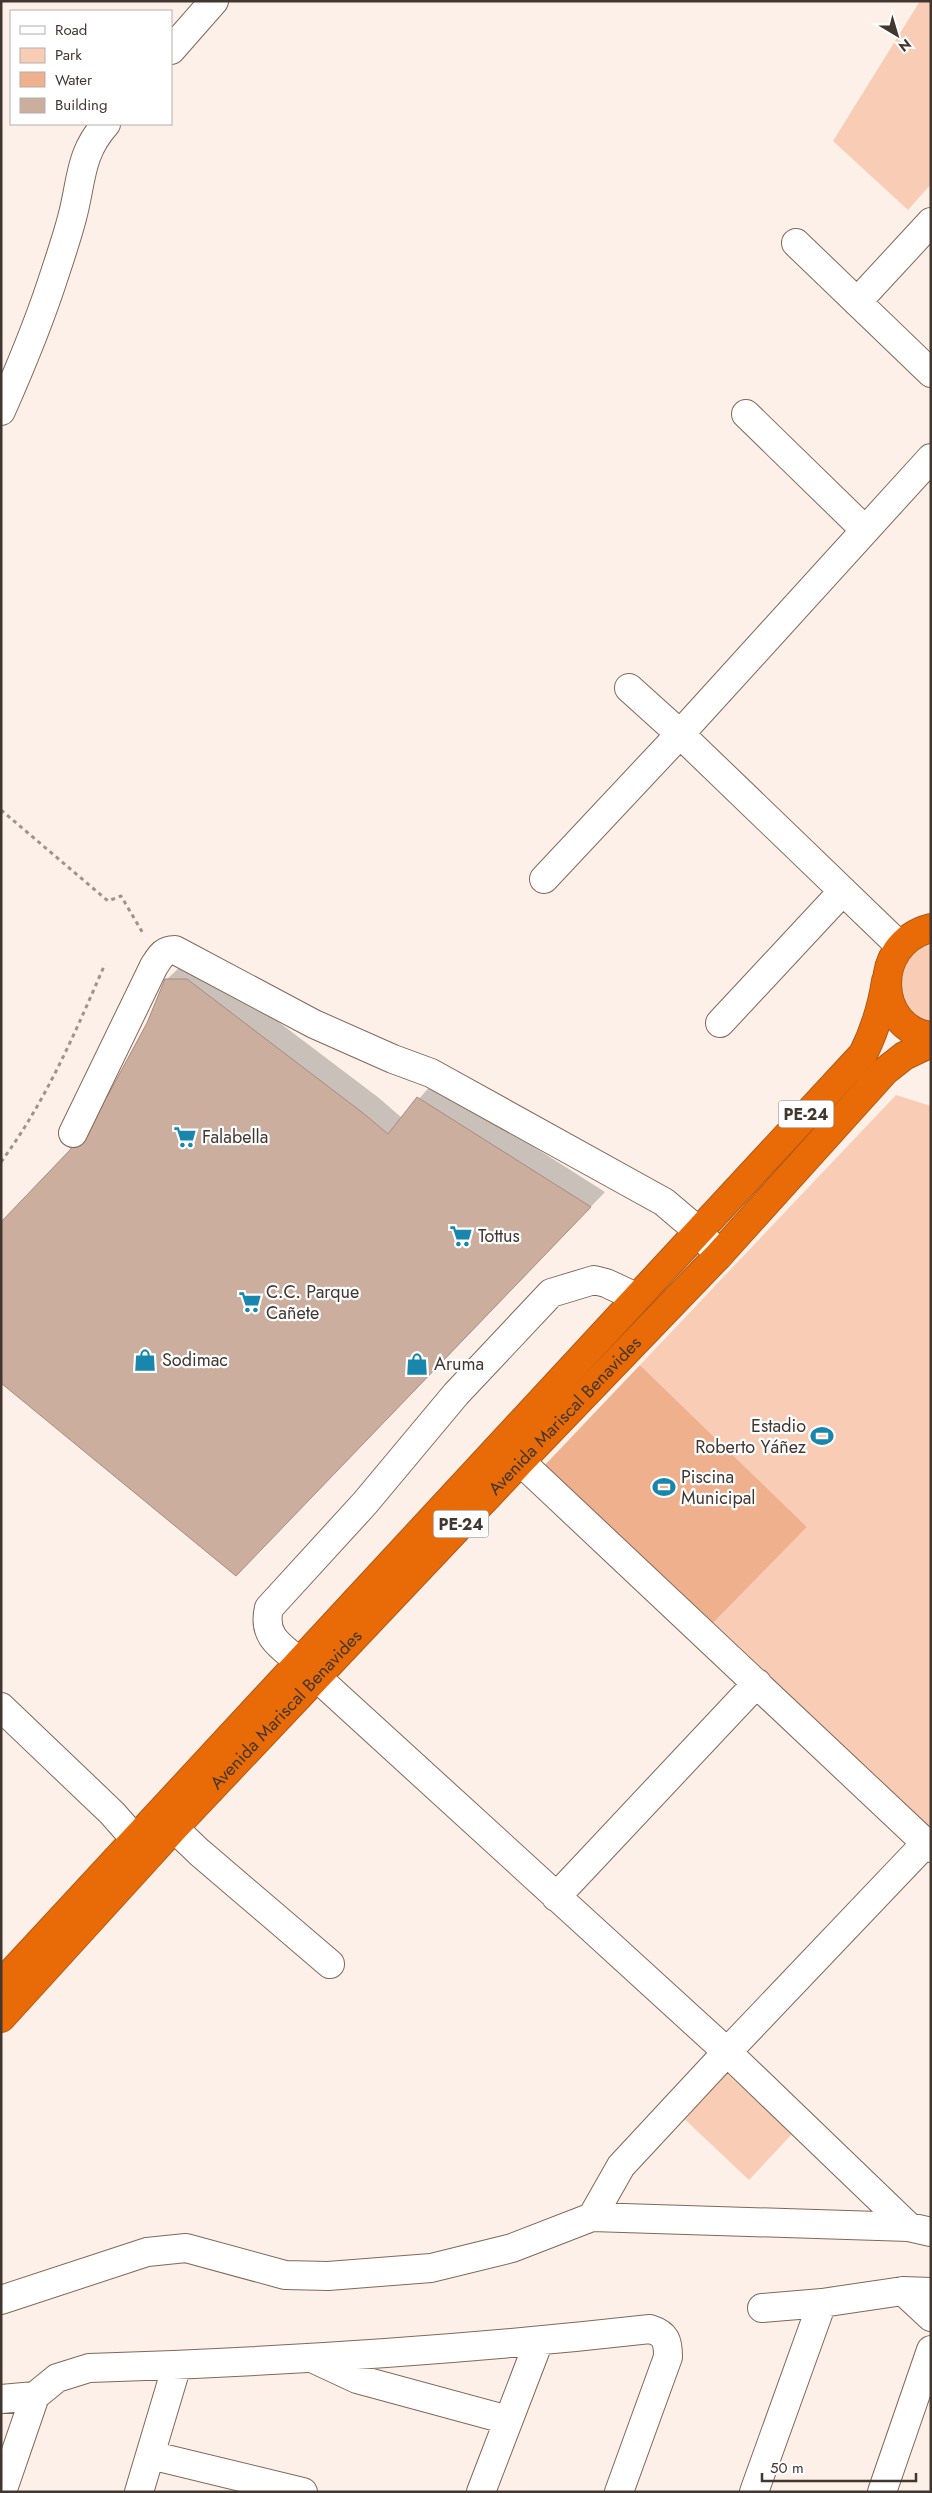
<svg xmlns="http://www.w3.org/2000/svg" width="932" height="2493" font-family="Jost,sans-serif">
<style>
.green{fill:#f9cdb5}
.water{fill:#efb08e}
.shadow{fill:#0003}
.building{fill:#cbae9e;stroke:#a88b7d}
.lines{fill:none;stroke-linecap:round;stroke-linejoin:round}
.minor-casing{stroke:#826759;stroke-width:30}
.highway-casing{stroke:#ae5815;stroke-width:30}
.path{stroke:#9f938c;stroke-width:3;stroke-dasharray:4 4;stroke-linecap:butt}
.minor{stroke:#fff;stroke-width:28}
.highway{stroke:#e86b07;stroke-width:28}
.labels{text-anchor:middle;stroke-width:4.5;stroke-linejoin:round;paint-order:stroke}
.shield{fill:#fff;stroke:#7b726e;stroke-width:1}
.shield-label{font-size:16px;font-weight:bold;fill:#423630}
.poi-label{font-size:18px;fill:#423630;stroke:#fff;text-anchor:start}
.street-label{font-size:18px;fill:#423630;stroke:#fff}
</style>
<rect width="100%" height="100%" fill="#fcf0e9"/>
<!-- green -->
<path class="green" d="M920 1H931V184L908 210 833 141Z
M931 942V1024C890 1012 891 954 931 942Z
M896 1095 931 1106V1833L711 1625 807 1527 640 1365Z
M719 2066 792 2134 749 2180 676 2111Z"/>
<!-- water -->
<path class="water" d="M640 1365 807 1527 711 1625 543 1467Z"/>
<!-- shadow -->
<path class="shadow" d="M202 964 379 1098 402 1118 433 1083 605 1192 251 1560 71 1151 109 1095 148 1023 166 980 182 965Z"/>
<!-- building -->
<path class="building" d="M165 979H187L363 1113 388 1134 417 1097 591 1207 236 1576 1 1383V1222L70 1150 108 1095 147 1023Z"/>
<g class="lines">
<defs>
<path id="minor" d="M171 50 214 1
M796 243 931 373
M857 302 931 222
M1 411C21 366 40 320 55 273 61 255 67 237 72 218 82 181 79 154 106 124
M746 414 864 529
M629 688 680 734 900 946
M544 879 680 734 931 458
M720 1023 843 891
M73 1133 154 966C160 957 163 950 175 950L314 1024 393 1059 431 1073 664 1202 697 1230 719 1255
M636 1297 606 1283 594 1280 551 1293 456 1394 365 1503 269 1608C262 1636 280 1646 300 1662L727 2052 909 2227
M504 1446 931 1848
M1 1707 112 1813 135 1839
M174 1828 199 1852 330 1964
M556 1897 757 1683
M592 2217 621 2166 727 2052 926 1843
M903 2291 931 2317
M1 2300 147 2252 186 2248 285 2275 328 2276 431 2268 512 2248 592 2217 909 2227 931 2232
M762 2308 822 2303 903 2291 931 2292
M314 2359 357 2379 508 2420
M1 2399 35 2396 57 2378 89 2368C276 2362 464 2350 650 2329 666 2334 668 2341 668 2357L619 2492
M150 2455 303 2492
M2 2492 35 2396
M139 2492 177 2365
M481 2492 539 2341
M754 2492 822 2303
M882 2492 931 2350"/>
<g id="highway">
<path d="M931 928C869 944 876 1030 931 1036"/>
<path d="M1 1984 863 1054C875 1030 882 1007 886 981"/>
<path id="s1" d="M1 2018 174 1828 521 1461 719 1255 885 1071 904 1056 931 1043"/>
</g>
</defs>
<!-- minor casing -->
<use href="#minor" class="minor-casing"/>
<!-- highway casing -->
<use href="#highway" class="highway-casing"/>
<!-- path -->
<path class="path" d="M1 810 108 901 121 896 144 935
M1 1162C46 1101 75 1033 105 964"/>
<!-- minor -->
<use href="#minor" class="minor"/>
<!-- highway -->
<use href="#highway" class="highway"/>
</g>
<!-- icons -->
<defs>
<symbol id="supermarket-bare" viewBox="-9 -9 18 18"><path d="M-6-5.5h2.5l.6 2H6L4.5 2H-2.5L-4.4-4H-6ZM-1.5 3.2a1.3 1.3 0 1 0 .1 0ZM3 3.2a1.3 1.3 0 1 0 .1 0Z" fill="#1886ad" stroke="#fff" stroke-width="2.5" paint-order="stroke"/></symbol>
<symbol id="shop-bare" viewBox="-9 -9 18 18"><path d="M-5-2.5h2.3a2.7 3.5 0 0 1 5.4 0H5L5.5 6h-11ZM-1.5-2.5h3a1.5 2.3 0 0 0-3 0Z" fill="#1886ad" stroke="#fff" stroke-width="2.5" paint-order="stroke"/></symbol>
<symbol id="stadium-bare" viewBox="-9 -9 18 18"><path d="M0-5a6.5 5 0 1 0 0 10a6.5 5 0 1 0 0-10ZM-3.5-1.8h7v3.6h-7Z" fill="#1886ad" stroke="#fff" stroke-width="2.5" paint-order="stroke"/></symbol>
</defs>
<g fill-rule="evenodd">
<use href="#supermarket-bare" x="169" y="1121" width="32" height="32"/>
<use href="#supermarket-bare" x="445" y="1220" width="32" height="32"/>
<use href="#supermarket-bare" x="234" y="1286" width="32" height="32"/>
<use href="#shop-bare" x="129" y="1344" width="32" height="32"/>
<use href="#shop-bare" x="401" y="1348" width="32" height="32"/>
<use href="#stadium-bare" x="806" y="1420" width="32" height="32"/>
<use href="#stadium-bare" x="648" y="1471" width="32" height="32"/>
</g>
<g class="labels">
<!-- shield labels -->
<g class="shield">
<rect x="778.5" y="1100.5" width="55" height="27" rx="4"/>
<rect x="433.5" y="1510.5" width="55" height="27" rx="4"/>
</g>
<g class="shield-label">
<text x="806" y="1120">PE-24</text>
<text x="461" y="1530">PE-24</text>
</g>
<!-- poi labels -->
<g class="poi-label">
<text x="202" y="1143">Falabella</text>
<text x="478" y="1242">Tottus</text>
<text x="266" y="1298">C.C. Parque<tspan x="266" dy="21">Cañete</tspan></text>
<text x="162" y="1366">Sodimac</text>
<text x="434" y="1370">Aruma</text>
<text x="806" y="1432" text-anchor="end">Estadio<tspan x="806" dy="21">Roberto Yáñez</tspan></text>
<text x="681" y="1483">Piscina<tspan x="681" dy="21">Municipal</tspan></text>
</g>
<!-- street labels -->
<g class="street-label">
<text dy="6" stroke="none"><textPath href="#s1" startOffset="825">Avenida Mariscal Benavides</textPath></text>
<text dy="6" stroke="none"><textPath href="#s1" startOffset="420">Avenida Mariscal Benavides</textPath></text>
</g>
</g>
<!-- border -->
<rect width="932" height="2493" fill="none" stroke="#423630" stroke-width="5"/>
<!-- legend -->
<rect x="10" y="10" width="162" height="115" fill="#ffffff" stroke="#b3afac"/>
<rect x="20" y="26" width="25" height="8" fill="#ffffff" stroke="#b3afac"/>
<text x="55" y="35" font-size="15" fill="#423630">Road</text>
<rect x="20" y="48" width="25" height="15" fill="#f9cdb5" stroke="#b3afac"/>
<text x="55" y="60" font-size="15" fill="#423630">Park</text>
<rect x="20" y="72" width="25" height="15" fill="#efb08e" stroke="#b3afac"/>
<text x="55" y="85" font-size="15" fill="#423630">Water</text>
<rect x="20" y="98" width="25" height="15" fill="#cbae9e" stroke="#b3afac"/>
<text x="55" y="110" font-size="15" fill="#423630">Building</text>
<!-- north arrow -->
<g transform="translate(897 35) rotate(142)" stroke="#ffffff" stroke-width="4" paint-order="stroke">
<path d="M0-4L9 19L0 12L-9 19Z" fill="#423630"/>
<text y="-8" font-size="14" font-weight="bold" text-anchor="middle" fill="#423630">N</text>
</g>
<!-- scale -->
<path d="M762 2473v8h154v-8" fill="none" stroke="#423630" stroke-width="2.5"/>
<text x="770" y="2473" font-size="15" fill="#423630" stroke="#ffffff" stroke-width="4" paint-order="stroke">50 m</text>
</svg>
